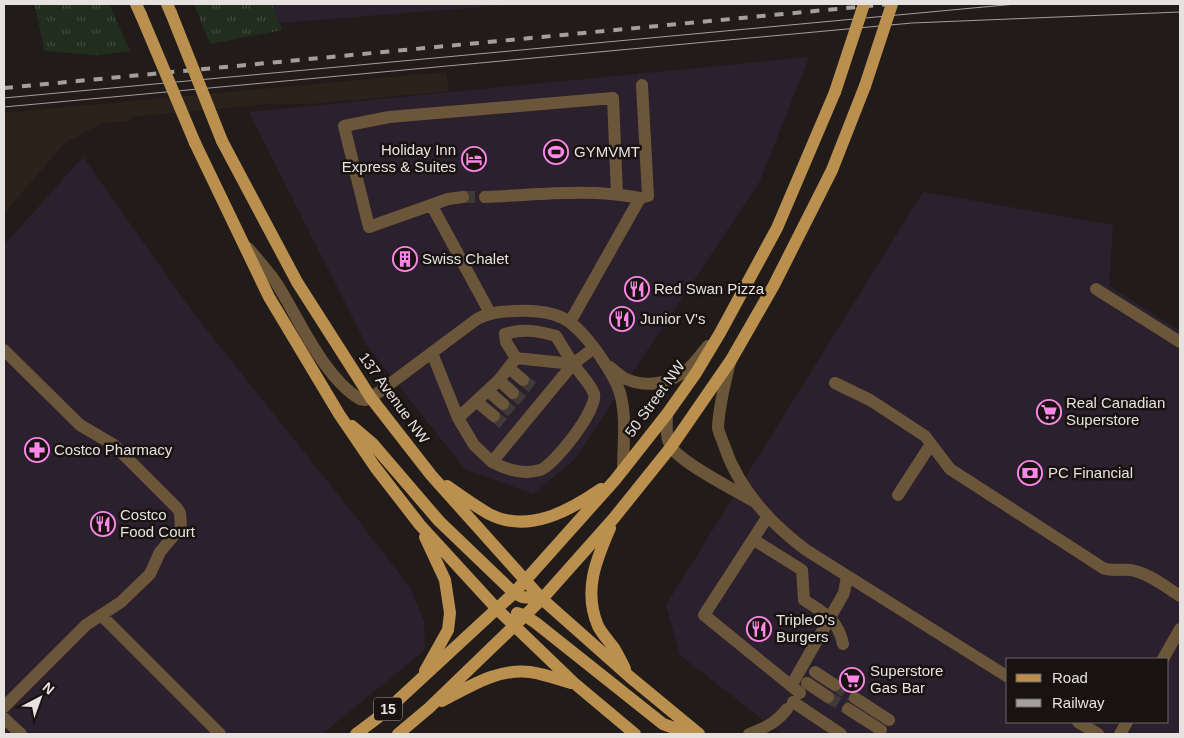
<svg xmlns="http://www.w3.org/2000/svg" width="1184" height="738" font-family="Arial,sans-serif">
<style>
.commercial{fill:#2b202e;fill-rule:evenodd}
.built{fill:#2c221c}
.grass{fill:url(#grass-tufts)}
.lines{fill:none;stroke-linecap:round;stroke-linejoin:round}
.minor-tunnel{stroke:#3e3a38;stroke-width:12;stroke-dasharray:12 6;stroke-linecap:butt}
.minor{stroke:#6c5639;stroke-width:12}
.major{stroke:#bb8f4e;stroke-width:12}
.tram{stroke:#a39f9d;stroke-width:1}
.rail{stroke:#a39f9d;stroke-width:4;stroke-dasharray:9 9;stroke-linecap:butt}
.major-bridge{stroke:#bb8f4e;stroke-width:12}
.labels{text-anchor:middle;stroke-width:5;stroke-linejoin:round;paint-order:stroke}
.shield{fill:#181311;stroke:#a8a4a2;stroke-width:1}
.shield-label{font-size:14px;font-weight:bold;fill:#e5e2e0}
.poi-label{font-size:15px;fill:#e5e2e0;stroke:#181311;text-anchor:start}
.street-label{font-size:15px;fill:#e5e2e0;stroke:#181311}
</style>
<defs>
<pattern id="grass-tufts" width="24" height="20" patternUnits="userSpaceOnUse" patternTransform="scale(1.25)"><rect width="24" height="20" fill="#222e1d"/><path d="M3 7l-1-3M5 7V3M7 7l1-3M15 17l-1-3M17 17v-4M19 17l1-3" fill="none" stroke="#424c3e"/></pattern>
</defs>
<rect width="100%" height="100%" fill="#211c1a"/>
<!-- commercial -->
<path class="commercial" d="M220 4H519L229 27Z
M809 57 760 181 574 460 533 494 465 469 367 346 249 112Z
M83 157 194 314 355 516 410 588 424 621 425 650 322 734H4V245Z
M923 192 1113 225 1109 286 1180 331V734H781L680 655 666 605ZM1008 659H1168V722H1008Z"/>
<!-- built -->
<path class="built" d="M446 72 449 91 311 104H266L131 117V120L100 124 66 142 4 213V113Z"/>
<!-- grass -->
<path class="grass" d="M34 4H109L130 51 98 55 45 51Z
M194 4H272L282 30 210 44Z"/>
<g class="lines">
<!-- minor-tunnel -->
<path class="minor-tunnel" d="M463 197H485
M523 380 536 390
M513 393 525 403
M503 404 515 415
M494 416 506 426
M835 685 855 698
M828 697 848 709"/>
<!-- minor -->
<path class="minor" d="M463 197 448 199 369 227 344 126 389 117 613 98 617 194
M485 197C536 195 589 188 640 198
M432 206 490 313
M248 248C258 260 269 272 277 284 299 319 324 378 360 399L365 400 371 398 477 319C491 312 499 312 514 311 559 309 572 318 598 353 606 365 616 379 620 393 627 418 623 445 623 470
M1096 289 1180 342
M570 322 640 198 648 196 642 85
M4 350 80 425 114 445 177 508 180 513 181 527 160 552 150 574 121 602 86 625 4 707
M432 353 458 418 474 445 492 462 573 364 594 348
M516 358 573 364
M730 362C725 383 719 405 718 427 718 432 722 439 724 445 738 488 770 523 806 550L1008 677
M610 367C615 371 620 376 626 379 647 388 670 384 688 369 695 363 702 353 708 346
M509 368 523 380
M499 380 513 393
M835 383 870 400 925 436 950 469 1103 568C1114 572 1124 568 1135 571 1151 575 1166 587 1180 596
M488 391 503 404
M476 401 494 416
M667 414C667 424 665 435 670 445 677 461 735 490 753 501
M458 418 499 380 516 358
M492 462C507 470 523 475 540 470 554 466 598 409 594 394 591 384 580 374 574 365 568 356 562 346 556 336 538 331 523 328 505 334L506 342 516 358
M898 495 931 444
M768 516 704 615 800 693
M754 540 802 570 804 600C824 613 838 619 843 644
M101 615 220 734
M1163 659 1180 629
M815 672 835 685
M807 683 828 697
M791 686 844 593 847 576
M855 698 889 720
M793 702 841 734
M848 709 881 730
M4 718 21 734
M1078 722 1098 734
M749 734C765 728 776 723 787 709
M1120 734 1127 722"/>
<!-- major -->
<path class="major" d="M136 4 141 15
M167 4 171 13
M222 141 297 282 371 398 431 475 542 599 630 677 699 734
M195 143 269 297 339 414 375 467 420 525 497 609 574 683 635 734
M352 426 372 443 439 521 514 593 522 597 542 599
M447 486C461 496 475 506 489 514 528 534 569 511 601 489
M610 528C596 560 583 591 598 626 602 634 609 641 614 648 618 655 622 662 625 669
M517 613 524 615 536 623 663 724 690 734
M425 671 448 630 450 613 445 580 425 537
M442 701C469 687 497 668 530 672 544 674 558 679 571 683
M356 734 384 713 514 593 615 480 667 414 696 373 720 333 777 228 835 92
M398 734 429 708 542 599 614 518 671 447 731 360 774 285 832 170 865 86"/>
<!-- tram -->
<path class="tram" d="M4 98 1016 4
M4 107 912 23 1180 12"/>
<!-- rail -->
<path class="rail" d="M4 88 889 4"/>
<!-- major-bridge -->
<path class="major-bridge" d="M171 13 222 141
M141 15 195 143
M865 86 892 4
M835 92 864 4"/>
</g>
<!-- icons -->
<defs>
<symbol id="stadium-ring" viewBox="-11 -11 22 22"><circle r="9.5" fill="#181311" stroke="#fb87e6" stroke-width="1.5"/><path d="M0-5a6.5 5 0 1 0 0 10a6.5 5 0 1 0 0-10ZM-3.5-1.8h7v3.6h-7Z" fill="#fb87e6"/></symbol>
<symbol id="hotel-ring" viewBox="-11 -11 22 22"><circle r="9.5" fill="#181311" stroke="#fb87e6" stroke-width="1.5"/><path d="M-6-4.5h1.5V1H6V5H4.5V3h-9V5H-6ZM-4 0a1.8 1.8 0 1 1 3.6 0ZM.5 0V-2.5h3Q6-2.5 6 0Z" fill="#fb87e6"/></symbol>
<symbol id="building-ring" viewBox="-11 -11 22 22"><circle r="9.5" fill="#181311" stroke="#fb87e6" stroke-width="1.5"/><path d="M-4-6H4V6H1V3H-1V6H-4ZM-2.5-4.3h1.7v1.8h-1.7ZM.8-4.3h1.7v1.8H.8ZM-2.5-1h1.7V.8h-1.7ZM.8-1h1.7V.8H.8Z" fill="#fb87e6"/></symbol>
<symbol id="restaurant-ring" viewBox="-11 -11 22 22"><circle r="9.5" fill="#181311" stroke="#fb87e6" stroke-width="1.5"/><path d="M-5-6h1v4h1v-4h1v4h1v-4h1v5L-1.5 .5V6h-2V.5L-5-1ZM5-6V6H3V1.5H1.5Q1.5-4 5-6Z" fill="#fb87e6"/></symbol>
<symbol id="supermarket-ring" viewBox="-11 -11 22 22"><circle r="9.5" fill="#181311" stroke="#fb87e6" stroke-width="1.5"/><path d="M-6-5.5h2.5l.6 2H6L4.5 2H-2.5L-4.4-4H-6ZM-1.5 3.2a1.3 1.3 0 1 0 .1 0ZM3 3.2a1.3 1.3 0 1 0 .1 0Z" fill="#fb87e6"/></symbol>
<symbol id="pharmacy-ring" viewBox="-11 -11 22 22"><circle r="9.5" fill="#181311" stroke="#fb87e6" stroke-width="1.5"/><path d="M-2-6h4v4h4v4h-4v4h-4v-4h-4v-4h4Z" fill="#fb87e6"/></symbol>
<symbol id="bank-ring" viewBox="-11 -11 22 22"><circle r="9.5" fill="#181311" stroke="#fb87e6" stroke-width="1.5"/><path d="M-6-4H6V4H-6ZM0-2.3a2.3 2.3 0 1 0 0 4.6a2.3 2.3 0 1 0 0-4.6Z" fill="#fb87e6"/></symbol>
</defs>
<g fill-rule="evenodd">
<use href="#stadium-ring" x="542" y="138" width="28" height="28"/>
<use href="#hotel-ring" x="460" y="145" width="28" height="28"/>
<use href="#building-ring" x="391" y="245" width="28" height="28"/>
<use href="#restaurant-ring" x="623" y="275" width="28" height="28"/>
<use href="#restaurant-ring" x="608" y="305" width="28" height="28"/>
<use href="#supermarket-ring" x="1035" y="398" width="28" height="28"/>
<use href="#pharmacy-ring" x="23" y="436" width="28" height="28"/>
<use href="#bank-ring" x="1016" y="459" width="28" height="28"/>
<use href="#restaurant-ring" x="89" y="510" width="28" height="28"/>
<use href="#restaurant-ring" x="745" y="615" width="28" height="28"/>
<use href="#supermarket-ring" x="838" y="666" width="28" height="28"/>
</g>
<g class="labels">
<!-- shield labels -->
<rect class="shield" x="374" y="697.5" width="28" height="23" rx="4"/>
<g class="shield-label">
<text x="388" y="714">15</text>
</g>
<!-- poi labels -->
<g class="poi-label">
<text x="456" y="155" text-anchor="end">Holiday Inn<tspan x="456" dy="17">Express &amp; Suites</tspan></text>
<text x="574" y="157">GYMVMT</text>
<text x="422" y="264">Swiss Chalet</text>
<text x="654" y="294">Red Swan Pizza</text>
<text x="640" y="324">Junior V's</text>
<text x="1066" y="408">Real Canadian<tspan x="1066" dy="17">Superstore</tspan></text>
<text x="54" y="455">Costco Pharmacy</text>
<text x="1048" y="478">PC Financial</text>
<text x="120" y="520">Costco<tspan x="120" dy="17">Food Court</tspan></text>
<text x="776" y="625">TripleO's<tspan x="776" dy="17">Burgers</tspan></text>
<text x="870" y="676">Superstore<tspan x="870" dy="17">Gas Bar</tspan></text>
</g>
<!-- street labels -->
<g class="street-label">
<text transform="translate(394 398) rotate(54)" y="5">137 Avenue NW</text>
<text transform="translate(655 399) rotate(-54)" y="5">50 Street NW</text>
</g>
</g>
<!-- border -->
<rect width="1184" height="738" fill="none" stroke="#e5e2e0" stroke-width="10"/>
<!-- legend -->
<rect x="1006" y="658" width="162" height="65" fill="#181311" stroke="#6a6664"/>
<rect x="1016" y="674" width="25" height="8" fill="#bb8f4e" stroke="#6a6664"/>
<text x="1052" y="683" font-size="15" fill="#e5e2e0">Road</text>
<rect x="1016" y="699" width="25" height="8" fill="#a39f9d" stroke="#6a6664"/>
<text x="1052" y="708" font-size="15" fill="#e5e2e0">Railway</text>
<!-- north arrow -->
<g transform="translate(40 698) rotate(41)" stroke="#181311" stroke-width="4" paint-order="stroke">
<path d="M0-4L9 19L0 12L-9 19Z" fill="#e5e2e0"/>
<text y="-8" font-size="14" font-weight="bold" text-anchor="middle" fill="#e5e2e0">N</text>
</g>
</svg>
